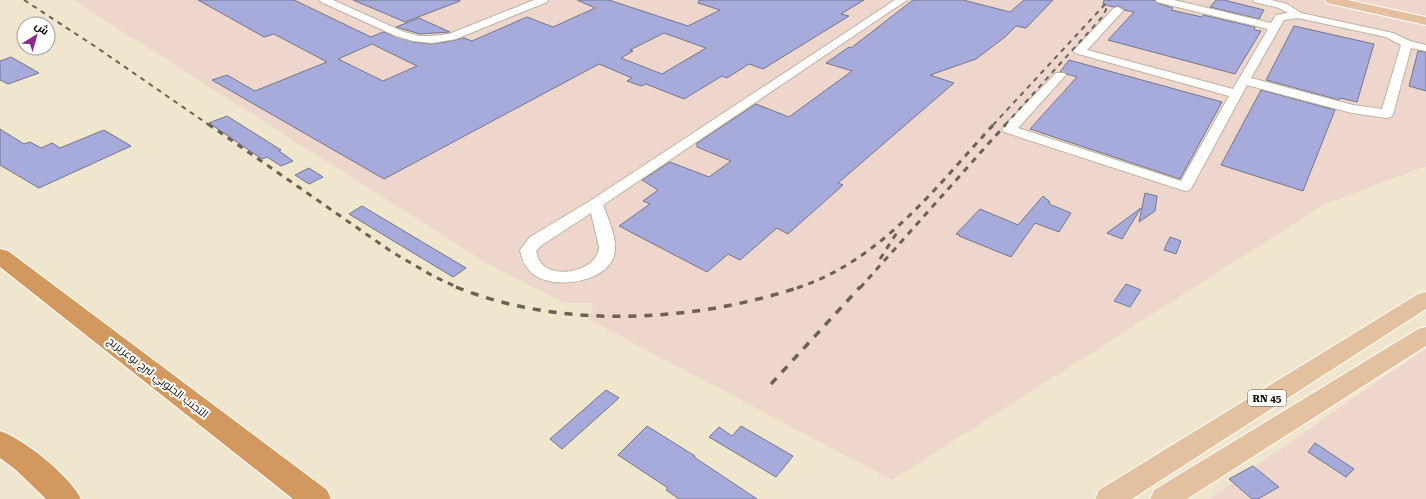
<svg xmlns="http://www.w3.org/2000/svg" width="1426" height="499" font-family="'Roboto Serif',Cairo,serif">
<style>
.industrial{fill:#eed6cd}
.building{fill:#a6abdb;stroke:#73768b;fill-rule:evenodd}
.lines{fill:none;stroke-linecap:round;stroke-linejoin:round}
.minor-casing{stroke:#bdb39c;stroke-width:2}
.major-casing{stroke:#fff;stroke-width:2}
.highway-casing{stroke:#fff;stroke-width:2}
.minor{fill:#fff;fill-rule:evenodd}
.major{fill:#e4c19e;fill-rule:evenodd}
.highway{fill:#d2985d;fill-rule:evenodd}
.rail-far2{stroke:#696255;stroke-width:2;stroke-dasharray:5 5;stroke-linecap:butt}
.rail-far1{stroke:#696255;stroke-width:3;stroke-dasharray:6 6;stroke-linecap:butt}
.rail{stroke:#696255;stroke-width:3.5;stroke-dasharray:8 8;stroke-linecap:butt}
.labels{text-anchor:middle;stroke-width:4;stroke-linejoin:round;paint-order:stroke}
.shield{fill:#fff;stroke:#585651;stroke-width:1}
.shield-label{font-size:10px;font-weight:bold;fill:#110d06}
.street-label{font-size:11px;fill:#110d06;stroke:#fff}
</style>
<rect width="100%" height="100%" fill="#f0e5cd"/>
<!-- industrial -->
<path class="industrial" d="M73 0H1426V166L1325 204 892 480 588 319 594 303H564L488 264Z
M1426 349V499H1209L1385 376Z"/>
<!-- building -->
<path class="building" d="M198 0H294L371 37 383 32 413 42 432 44 456 40 464 38 472 41 527 17 553 27 595 8 577 0H609L688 26 720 10 698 3 699 0H864L841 14 849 16 763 69 749 64 727 78 722 76 684 99 646 84 641 86 627 81 632 78 599 64 384 179 212 80 227 75 255 91 327 62 274 34 264 37ZM664 33 706 48 662 74 621 58 633 51 630 50ZM372 44 417 66 383 81 338 59Z
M353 0H460V1L405 22Z
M913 0H963L1010 12 1024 0H1053L1026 28 1016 26 1005 37 976 59 930 75 954 83 838 183 843 185 788 234 777 228 740 260 728 254 707 272 619 226 650 204 643 201 658 190 642 180 670 162 709 177 731 161 697 147V143L756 104 789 117 852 71 826 63 849 47 851 48Z
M1104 0H1155L1157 3 1173 8 1171 10 1202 17 1203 15 1255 27 1254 30 1261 31 1235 74 1108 40 1134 12 1124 10 1119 6 1113 7 1103 4Z
M1216 0H1224L1264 10 1259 19 1210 7Z
M419 18 450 32 420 34 396 27Z
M1294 26 1374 44 1357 102 1340 98 1339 100 1266 80Z
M1418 51 1426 52V91L1409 86Z
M11 57 39 73 8 84 0 80V61Z
M1069 60 1222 102 1180 179 1030 129 1077 77 1060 72Z
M1261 90 1335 110 1303 191 1221 165Z
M227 116 281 150 279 151 293 161 281 166 267 157 262 159 209 123Z
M0 129 24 144 30 142 41 148 52 143 60 148 104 130 131 146 39 188 0 165Z
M309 168 323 177 309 184 295 175Z
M1145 193 1157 196 1155 211 1139 222Z
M1043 196 1050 202 1049 204 1071 213 1059 232 1035 223 1011 257 959 236 960 235 956 234 980 209 1018 225Z
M362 206 466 268 453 277 349 214Z
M1141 208 1122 239 1107 233Z
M1170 237 1181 241 1176 254 1164 250Z
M1126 284 1141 290 1130 307 1114 301Z
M606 390 619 398 562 449 550 439Z
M647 426 695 456 694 457 757 499H679L666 490 668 488 618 455Z
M741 426 793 456 776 477 709 437 719 427 732 436Z
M1315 443 1354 469 1346 477 1308 452Z
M1253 466 1279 487 1258 499H1252L1229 479Z"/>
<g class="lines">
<defs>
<path id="minor" d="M320 0H333L404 32 420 36H432L449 34 534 0H548L547 2 456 39 432 43 413 41 396 36 321 2Z
M895 0H907L603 205C608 219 616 235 615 250 613 282 554 291 533 274 525 267 522 260 520 250L530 237 590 201ZM591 213 599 247C598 272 550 281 539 260 537 257 537 253 536 251L542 245Z
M1156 0H1174L1271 23 1276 15 1288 13 1279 8 1254 2 1253 0H1271L1287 4 1301 13 1393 33 1410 41 1426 45V51L1411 48 1393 114 1391 117 1387 118 1352 113 1247 85 1192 187 1190 190 1185 191 1004 132 1002 129 1004 126 1056 73H1064L1066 75 1064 77 1018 128 1181 181 1229 96 1075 53 1073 51 1114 8 1118 7 1123 10 1122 12 1087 50 1233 89 1268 29 1157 2ZM1298 18 1386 37 1401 45 1382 109 1353 105 1251 78 1284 20Z"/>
<path id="major" d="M1325 0H1348L1426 17V25L1331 4 1327 3Z
M1426 292V309L1132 499H1095L1099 490 1418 294Z
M1426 327V346L1187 499H1150L1154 490 1418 329Z"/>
<path id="highway" d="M0 249 8 251 327 490 331 499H293L0 267Z
M0 431C24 439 70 476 81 499H46L16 470 0 458Z"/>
</defs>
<!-- minor casing -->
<use href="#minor" class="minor-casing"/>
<!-- major casing -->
<use href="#major" class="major-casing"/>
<!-- highway casing -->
<use href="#highway" class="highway-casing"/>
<!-- minor -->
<use href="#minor" class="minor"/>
<!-- major -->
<use href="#major" class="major"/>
<!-- highway -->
<use href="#highway" class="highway"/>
<!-- rail-far2 -->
<path class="rail-far2" d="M24 0 96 47 209 125
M993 125 1109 0
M1005 125 1103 16 1108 5"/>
<!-- rail-far1 -->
<path class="rail-far1" d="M208 124 392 252 433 276 459 288
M880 259 898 231
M797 288C882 260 936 187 994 124
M860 288 1006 124"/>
<!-- rail -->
<path class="rail" d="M456 287C562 330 694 322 800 287
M771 384 860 287"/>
</g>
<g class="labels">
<!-- shield labels -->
<rect class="shield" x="1248" y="390" width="38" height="16" rx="3"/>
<g class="shield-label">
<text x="1267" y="402">RN 45</text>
</g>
<!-- street labels -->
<g class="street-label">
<text transform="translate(158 377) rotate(38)" y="4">التجنب الجنوبي لبرج بوعريريج</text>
</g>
</g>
<!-- north arrow -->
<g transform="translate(36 36) rotate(37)"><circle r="19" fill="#ffffff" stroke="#a09e9b"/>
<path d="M0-3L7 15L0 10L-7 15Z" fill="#8a2890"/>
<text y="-6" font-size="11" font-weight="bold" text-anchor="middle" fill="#110d06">ش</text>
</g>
</svg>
